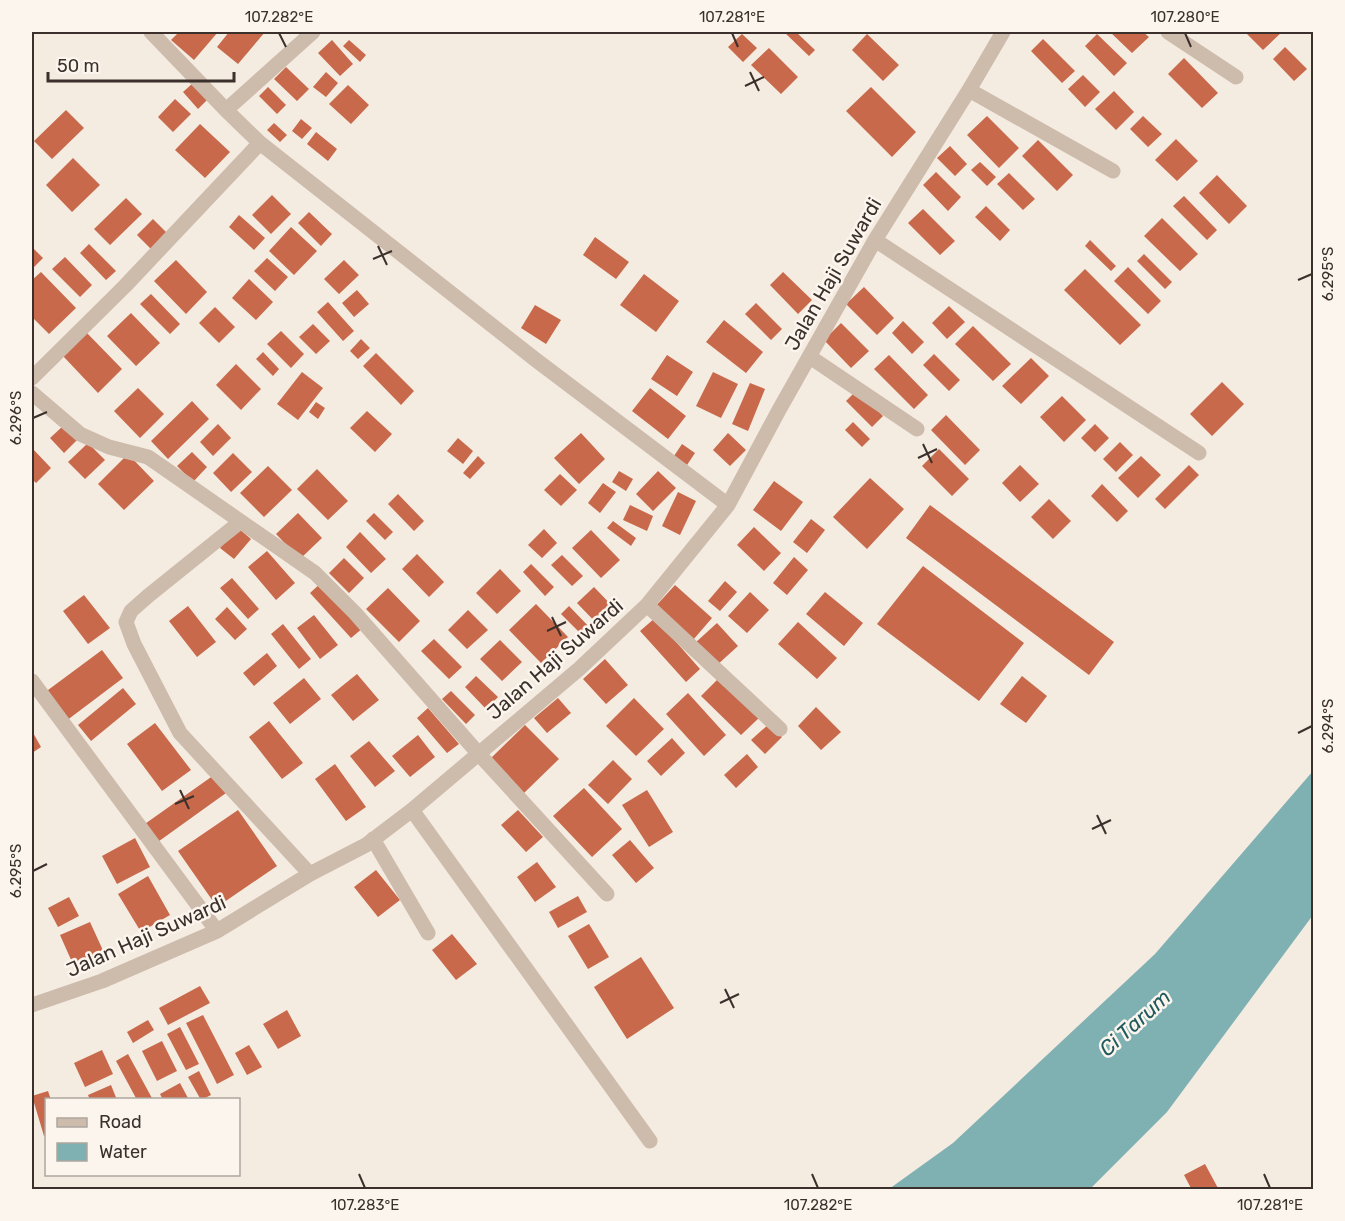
<svg xmlns="http://www.w3.org/2000/svg" width="1345" height="1221" font-family="Rubik,sans-serif">
<style>
.water{fill:#7fb0b2}
.building{fill:#c8694b}
.lines{fill:none;stroke-linecap:round;stroke-linejoin:round}
.minor{stroke:#cdbbac;stroke-width:15}
.ticks{fill:none;stroke:#3b302b;stroke-width:2}
.labels{text-anchor:middle;stroke-width:5;stroke-linejoin:round;paint-order:stroke}
.street-label{font-size:20px;fill:#3b302b;stroke:#fbf5ee}
.water-label{font-size:21px;font-style:italic;fill:#1f5a5e;stroke:#fbf5ee}
.neatline{fill:none;stroke:#3b302b;stroke-width:2}
.ticks-label{font-size:15px;text-anchor:middle;fill:#3b302b}
</style>
<rect width="100%" height="100%" fill="#f4ebe1"/>
<!-- water -->
<path class="water" d="M1313 771V915L1167 1112 1090 1189H889L953 1143 1155 954Z"/>
<!-- building -->
<path class="building" d="M179 32H218L194 60 171 40Z
M229 32H265L238 64 217 47Z
M784 32H796L815 50 809 56Z
M1110 32H1143L1149 37 1132 53Z
M1245 32H1282L1263 50Z
M742 34 757 48 743 62 728 47Z
M867 34 899 65 883 81 852 50Z
M1097 34 1127 63 1114 76 1085 46Z
M1043 39 1075 71 1062 83 1031 51Z
M332 40 353 64 340 76 318 53Z
M349 40 366 55 360 62 343 46Z
M1285 47 1307 69 1294 81 1273 59Z
M769 48 798 77 781 94 751 65Z
M1184 58 1218 93 1202 108 1168 74Z
M286 67 309 89 297 101 274 79Z
M326 72 338 83 326 97 313 87Z
M1083 75 1100 92 1085 107 1068 89Z
M193 83 208 99 198 109 183 92Z
M348 85 369 105 351 124 329 104Z
M268 87 286 105 277 114 259 96Z
M871 87 916 132 892 157 846 111Z
M1114 91 1134 112 1116 130 1095 109Z
M175 99 191 114 173 132 158 117Z
M66 110 84 128 52 159 34 141Z
M987 116 1019 148 999 168 967 135Z
M1143 116 1162 134 1148 147 1130 129Z
M301 119 312 128 302 139 292 131Z
M274 123 287 135 280 142 267 130Z
M200 124 230 152 205 178 175 150Z
M316 132 337 149 328 161 307 144Z
M1176 139 1198 161 1177 181 1155 160Z
M1038 140 1073 175 1057 191 1022 156Z
M950 146 967 164 955 176 937 158Z
M73 158 100 185 72 212 46 185Z
M980 162 996 177 987 186 971 170Z
M936 172 961 197 948 211 923 185Z
M1009 173 1035 199 1023 210 997 184Z
M1217 175 1247 206 1229 224 1199 193Z
M272 195 291 214 271 234 252 215Z
M1184 196 1217 230 1207 240 1173 206Z
M126 198 142 214 110 245 94 229Z
M986 206 1010 230 1000 241 975 217Z
M923 209 955 241 940 255 908 223Z
M309 212 332 234 321 246 298 223Z
M239 215 265 238 254 250 229 227Z
M1162 218 1198 254 1180 271 1144 236Z
M153 219 168 234 152 250 137 235Z
M291 227 317 251 294 275 269 251Z
M595 237 629 262 616 279 583 255Z
M1090 240 1116 266 1111 271 1085 246Z
M89 244 116 271 106 280 80 253Z
M32 247 43 258 32 269Z
M1144 254 1172 282 1165 289 1137 261Z
M65 257 92 285 80 297 52 269Z
M267 258 288 277 275 291 254 271Z
M176 260 207 292 186 314 154 281Z
M344 260 359 275 339 294 324 279Z
M1128 267 1161 301 1148 314 1114 281Z
M1085 269 1141 325 1120 345 1064 290Z
M41 272 76 308 49 334 32 317V280Z
M783 272 812 300 798 314 770 285Z
M644 274 679 301 656 332 620 305Z
M249 279 273 302 256 320 232 298Z
M864 287 894 318 877 335 846 304Z
M357 290 369 304 354 317 342 303Z
M151 294 180 324 170 334 140 304Z
M328 302 354 331 343 341 317 312Z
M756 303 782 329 771 340 745 314Z
M535 305 561 320 546 344 521 328Z
M949 306 965 322 947 339 932 323Z
M215 307 235 327 219 343 199 323Z
M131 313 160 343 136 366 107 336Z
M724 320 763 352 746 373 706 342Z
M903 321 924 342 912 354 892 333Z
M841 323 869 351 851 368 824 340Z
M313 324 330 341 316 354 299 337Z
M973 326 1011 364 993 381 955 344Z
M281 331 304 354 291 368 267 344Z
M87 333 122 369 98 393 63 356Z
M361 339 370 348 358 359 350 351Z
M263 352 279 369 273 376 256 359Z
M376 353 414 391 401 405 363 366Z
M934 354 960 380 949 391 923 365Z
M667 355 693 372 677 396 651 379Z
M889 355 928 395 914 409 874 369Z
M1031 358 1049 376 1021 404 1002 386Z
M236 364 261 389 241 410 216 385Z
M302 372 323 388 298 420 277 404Z
M713 372 738 384 721 418 696 406Z
M1222 382 1244 404 1212 436 1190 414Z
M750 383 765 389 748 431 732 424Z
M138 388 164 414 140 438 114 411Z
M650 388 686 416 668 439 632 411Z
M857 390 883 416 872 427 846 401Z
M1062 396 1086 420 1064 442 1040 417Z
M192 401 209 419 168 459 151 441Z
M316 402 325 408 318 419 309 412Z
M367 411 392 434 375 452 350 428Z
M946 415 980 450 965 465 931 430Z
M853 422 870 439 862 447 845 430Z
M218 424 231 438 213 456 200 442Z
M1095 424 1109 438 1095 452 1081 438Z
M63 426 77 440 64 453 50 438Z
M581 433 605 459 579 484 554 458Z
M728 433 746 450 730 466 713 450Z
M458 438 473 451 463 464 447 451Z
M1120 442 1133 455 1116 472 1103 459Z
M88 443 105 460 85 479 68 462Z
M682 444 695 453 687 465 674 456Z
M32 448 51 468 36 483 32 479Z
M939 449 969 479 952 496 922 466Z
M192 452 207 467 193 482 177 466Z
M233 453 252 472 231 492 213 473Z
M128 454 154 481 124 510 98 484Z
M478 456 485 463 470 479 463 473Z
M1141 456 1161 475 1138 498 1118 478Z
M1020 465 1039 484 1020 502 1002 483Z
M1189 465 1199 475 1165 509 1155 499Z
M268 466 292 490 264 517 240 493Z
M317 469 348 501 328 520 297 489Z
M619 471 633 479 626 491 612 482Z
M658 471 676 488 653 511 636 494Z
M560 474 577 490 561 506 544 490Z
M870 478 904 509 867 549 833 517Z
M774 481 803 502 781 531 753 510Z
M603 483 616 492 600 513 588 503Z
M1102 484 1128 511 1117 522 1091 496Z
M678 492 696 501 680 535 662 526Z
M398 494 424 521 414 531 388 504Z
M1049 499 1071 521 1053 539 1031 517Z
M630 505 653 516 647 531 623 520Z
M930 505 1114 642 1089 675 906 538Z
M298 513 322 538 300 559 276 534Z
M374 513 393 532 385 540 366 521Z
M811 519 825 530 807 553 793 542Z
M613 521 636 538 631 546 607 528Z
M237 527 251 539 234 559 220 548Z
M754 527 781 553 764 571 737 545Z
M544 529 557 543 542 558 528 545Z
M591 530 620 560 601 578 572 548Z
M360 532 386 559 371 573 346 547Z
M267 551 295 583 276 600 248 567Z
M417 554 444 582 429 597 402 569Z
M562 555 583 576 572 586 551 565Z
M794 557 808 570 787 595 773 583Z
M344 558 364 578 349 593 329 573Z
M531 564 554 587 545 596 523 572Z
M923 566 1024 643 979 701 877 624Z
M500 569 521 591 497 614 476 593Z
M232 578 259 609 248 619 220 588Z
M725 581 737 592 720 611 708 601Z
M322 582 364 627 351 638 310 593Z
M675 585 712 618 693 640 655 607Z
M594 587 618 612 601 628 577 603Z
M388 588 420 621 399 642 366 609Z
M750 592 769 610 747 633 728 616Z
M825 592 863 623 844 646 806 614Z
M84 595 110 628 88 644 63 611Z
M536 604 568 637 541 663 509 630Z
M188 606 216 642 197 657 169 621Z
M569 606 594 632 586 639 561 614Z
M227 607 247 629 235 640 215 619Z
M468 610 488 630 467 649 448 630Z
M314 615 338 645 320 659 297 628Z
M655 618 700 669 686 682 640 631Z
M798 622 837 658 817 679 778 644Z
M717 623 738 646 716 666 695 643Z
M283 624 311 659 299 669 271 634Z
M434 639 462 667 449 679 421 651Z
M500 640 522 662 502 681 480 659Z
M102 650 123 678 66 721 44 693Z
M267 653 277 666 254 686 243 673Z
M605 659 628 685 606 704 583 679Z
M357 674 379 700 353 721 331 695Z
M476 676 498 697 486 709 465 687Z
M721 676 761 716 741 735 701 696Z
M1022 676 1047 696 1026 723 1000 704Z
M304 678 321 699 290 724 273 703Z
M123 688 136 704 91 741 78 725Z
M451 691 475 715 466 724 442 699Z
M688 693 726 735 704 756 666 714Z
M558 698 571 713 547 733 534 718Z
M634 698 664 729 636 756 606 726Z
M816 707 841 732 821 750 798 726Z
M428 708 459 744 447 753 417 718Z
M269 721 303 763 282 779 249 737Z
M155 723 191 770 162 791 127 744Z
M770 723 782 737 765 754 751 740Z
M525 725 559 759 524 793 491 758Z
M32 731 41 747 32 753Z
M418 735 435 757 410 777 392 756Z
M672 738 685 753 661 776 647 761Z
M369 741 395 771 375 787 350 756Z
M747 754 758 767 736 788 724 775Z
M613 760 632 779 608 804 588 785Z
M335 764 366 807 346 821 315 779Z
M214 775 226 793 155 844 142 826Z
M584 788 622 829 592 857 553 816Z
M647 790 673 832 649 847 622 805Z
M238 810 277 866 217 907 178 851Z
M518 810 543 837 526 852 501 825Z
M135 838 150 867 117 884 102 856Z
M630 840 654 868 636 883 612 855Z
M537 862 556 887 535 902 517 877Z
M376 870 400 900 378 917 354 887Z
M148 876 170 915 141 932 118 894Z
M578 896 587 912 558 928 549 912Z
M69 897 79 916 58 927 48 908Z
M90 922 106 957 76 971 60 935Z
M589 924 609 957 588 969 568 936Z
M452 934 477 964 456 980 432 950Z
M641 957 674 1008 627 1039 594 987Z
M200 986 210 1003 168 1025 159 1008Z
M287 1010 301 1036 278 1049 263 1024Z
M203 1015 234 1075 217 1084 186 1023Z
M148 1020 154 1030 133 1043 127 1032Z
M180 1027 199 1064 186 1070 167 1034Z
M162 1041 177 1071 157 1081 142 1051Z
M249 1045 262 1067 247 1075 235 1053Z
M102 1050 113 1074 85 1087 74 1063Z
M128 1054 153 1100H137L116 1061Z
M199 1071 211 1095 201 1100 188 1077Z
M180 1083 189 1100H163L160 1094Z
M111 1085 117 1100H90L88 1095Z
M48 1091 51 1100H46V1135L44 1136 32 1096Z
M1205 1164 1219 1190H1192L1184 1175Z"/>
<g class="lines">
<!-- minor -->
<path class="minor" d="M151 32 226 110 260 143 536 360 728 505
M1168 32 1236 77
M969 90 1113 171
M226 110 313 32
M875 240 1199 453
M810 357 917 429
M32 378 125 286 260 143
M32 393 80 434 109 447 148 457 315 573 355 613 478 753 607 894
M240 522 148 596 131 611 126 622 134 644 180 733 310 874
M647 605 780 729
M32 681 217 931
M412 810 650 1141
M373 839 428 933
M32 1005 102 981 217 931 310 874 366 845 412 810 579 669 647 605 728 505 779 410 875 240 969 90 1003 32"/>
</g>
<!-- ticks -->
<path class="ticks" d="M279 33 286 47M732 33 738 47M1185 33 1191 47M750 72 759 91M745 86 764 77M378 246 387 265M373 259 392 251M1298 280 1312 274M33 418 47 412M923 444 932 463M918 458 937 449M552 617 561 636M547 631 566 622M1298 733 1312 726M180 790 189 809M175 804 194 796M1097 815 1106 834M1092 829 1111 820M33 871 47 864M725 989 734 1008M720 1003 739 994M359 1174 365 1188M812 1174 818 1188M1264 1174 1270 1188"/>
<g class="labels">
<!-- street labels -->
<g class="street-label">
<text transform="translate(833 274) rotate(-60)" y="7">Jalan Haji Suwardi</text>
<text transform="translate(555 659) rotate(-41)" y="7">Jalan Haji Suwardi</text>
<text transform="translate(146 936) rotate(-24)" y="7">Jalan Haji Suwardi</text>
</g>
<!-- water labels -->
<g class="water-label">
<text transform="translate(1135 1023) rotate(-42)" y="7">Ci Tarum</text>
</g>
</g>
<!-- border -->
<rect width="1345" height="1221" fill="none" stroke="#fbf5ee" stroke-width="66"/>
<!-- legend -->
<rect x="45" y="1098" width="195" height="78" fill="#fbf5ee" stroke="#aea6a0" stroke-width="1.5"/>
<rect x="57" y="1118" width="30" height="9" fill="#cdbbac" stroke="#aea6a0" stroke-width="1.5"/>
<text x="99" y="1128" font-size="18" fill="#3b302b">Road</text>
<rect x="57" y="1143" width="30" height="18" fill="#7fb0b2" stroke="#aea6a0" stroke-width="1.5"/>
<text x="99" y="1158" font-size="18" fill="#3b302b">Water</text>
<!-- scale -->
<path d="M48 72v9h186v-9" fill="none" stroke="#3b302b" stroke-width="3"/>
<text x="57" y="72" font-size="18" fill="#3b302b" stroke="#fbf5ee" stroke-width="4.5" paint-order="stroke">50 m</text>
<rect x="33" y="33" width="1279" height="1155" class="neatline"/>
<g class="ticks-label">
<text x="279" y="22">107.282°E</text>
<text x="732" y="22">107.281°E</text>
<text x="1185" y="22">107.280°E</text>
<text transform="translate(1328 274) rotate(-90)" y="5">6.295°S</text>
<text transform="translate(16 418) rotate(-90)" y="5">6.296°S</text>
<text transform="translate(1328 726) rotate(-90)" y="5">6.294°S</text>
<text transform="translate(16 871) rotate(-90)" y="5">6.295°S</text>
<text x="365" y="1210">107.283°E</text>
<text x="818" y="1210">107.282°E</text>
<text x="1270" y="1210">107.281°E</text>
</g>
</svg>
